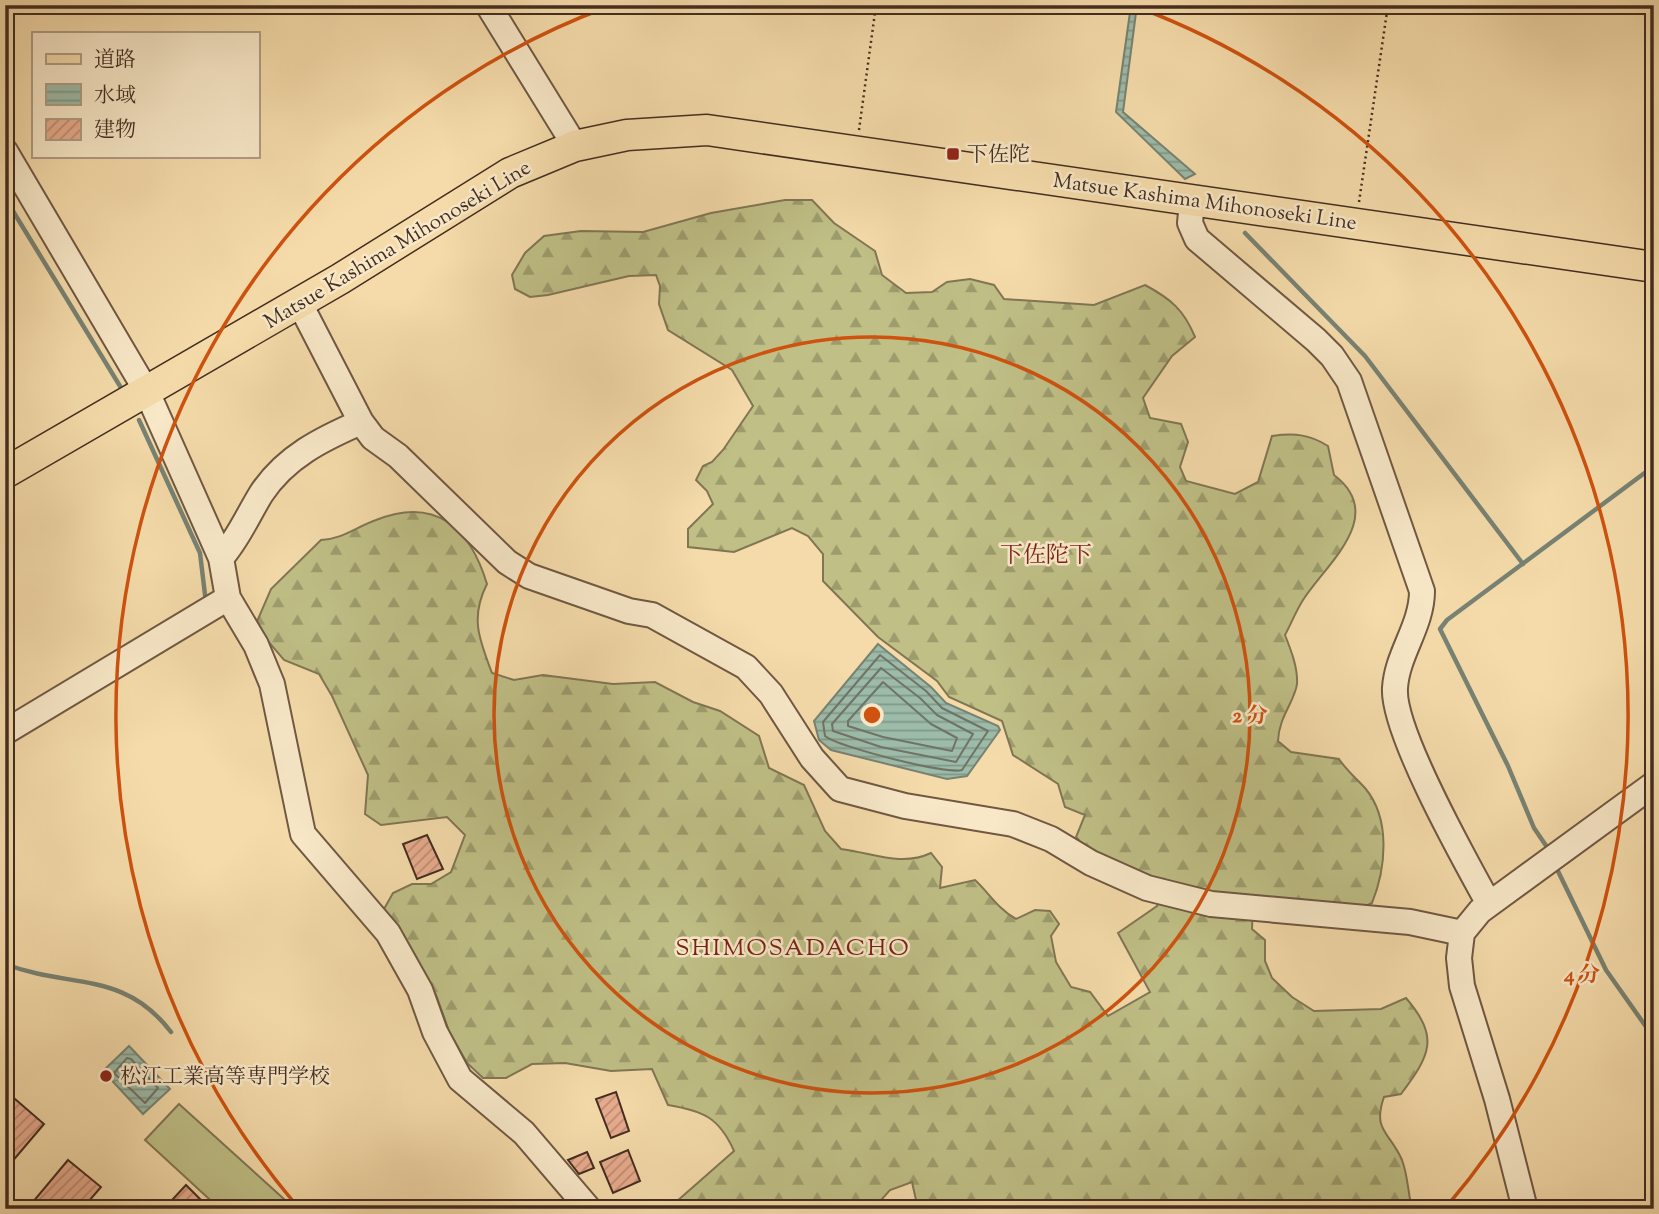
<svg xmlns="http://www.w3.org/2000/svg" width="1659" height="1214" font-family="'Sorts Mill Goudy','Noto Serif JP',serif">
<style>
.grass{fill:#bfbf86;stroke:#817654;stroke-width:2}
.forest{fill:url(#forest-firs);stroke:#817654;stroke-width:2}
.water{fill:url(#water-rules);stroke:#788273;stroke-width:2}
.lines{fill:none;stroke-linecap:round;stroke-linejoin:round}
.shore{stroke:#707465;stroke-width:2}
.stream{stroke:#788273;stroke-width:4.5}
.building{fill:url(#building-hatch);stroke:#432d21;stroke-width:2}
.minor-casing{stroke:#705843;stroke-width:28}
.major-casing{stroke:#432d21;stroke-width:33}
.path{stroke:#432d21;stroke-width:2.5;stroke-dasharray:2 3.5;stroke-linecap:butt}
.minor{stroke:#f8e8c8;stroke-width:24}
.major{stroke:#f5dbaa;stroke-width:30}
.ring{fill:none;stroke:#cf520f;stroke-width:3.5}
.poi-dot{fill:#8f2418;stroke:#f8e8c8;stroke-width:2.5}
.labels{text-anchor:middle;stroke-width:5;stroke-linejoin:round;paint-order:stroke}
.poi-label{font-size:21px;fill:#432d21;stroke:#f8e8c8;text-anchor:start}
.street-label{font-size:21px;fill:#432d21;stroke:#f8e8c8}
.neighbourhood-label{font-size:23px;fill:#7a1f14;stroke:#f8e8c8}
.quarter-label{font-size:24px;letter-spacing:2px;fill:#7a1f14;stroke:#f8e8c8}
.centre{fill:#cf520f;stroke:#f8e8c8;stroke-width:3.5}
.ring-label{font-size:21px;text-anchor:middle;font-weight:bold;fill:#cf520f;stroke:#f8e8c8;stroke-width:5;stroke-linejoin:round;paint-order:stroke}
</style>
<defs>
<pattern id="forest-firs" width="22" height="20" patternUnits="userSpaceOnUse" patternTransform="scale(1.75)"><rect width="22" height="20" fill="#bfbf86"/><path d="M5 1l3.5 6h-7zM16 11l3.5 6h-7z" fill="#9d9c6d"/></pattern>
<pattern id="water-rules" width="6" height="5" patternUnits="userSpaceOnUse" patternTransform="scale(1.75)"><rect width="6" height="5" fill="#9cbba9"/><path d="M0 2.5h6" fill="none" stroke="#819889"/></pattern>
<pattern id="building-hatch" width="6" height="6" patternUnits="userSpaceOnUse" patternTransform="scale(1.75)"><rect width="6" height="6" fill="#e8ac8e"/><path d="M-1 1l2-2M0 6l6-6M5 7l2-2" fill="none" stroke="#be8c74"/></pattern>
</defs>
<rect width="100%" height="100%" fill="#f5dbaa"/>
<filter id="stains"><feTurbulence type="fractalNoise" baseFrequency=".00286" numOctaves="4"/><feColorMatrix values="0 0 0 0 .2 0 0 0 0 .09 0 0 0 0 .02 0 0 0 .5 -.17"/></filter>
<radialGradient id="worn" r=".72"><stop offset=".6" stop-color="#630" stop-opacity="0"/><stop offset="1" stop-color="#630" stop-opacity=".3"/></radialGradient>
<!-- grass -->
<path class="grass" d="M179 1104 295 1209H220L145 1140Z"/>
<!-- forest -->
<path class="forest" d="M785 200H812L834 223 875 251 882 275 906 293 932 292 947 282 970 279 994 285 1004 299 1094 305 1145 285C1171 299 1184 310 1195 337L1172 356 1143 398 1150 418 1181 424 1188 442 1180 467 1186 481 1235 494 1258 482 1272 436C1294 433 1309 434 1328 446L1334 475C1388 516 1326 564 1303 600 1296 611 1291 624 1285 635 1291 650 1298 668 1297 684 1295 701 1279 716 1278 741L1291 752 1339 759C1347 771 1356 778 1365 788 1391 819 1386 868 1372 903L1355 911 1253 905 1252 929 1265 940V961L1272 978 1292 997 1314 1011 1381 1009 1406 998C1440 1038 1430 1055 1401 1094L1384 1097C1372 1131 1390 1132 1402 1160 1408 1176 1408 1193 1412 1209H918L912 1182 890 1190 873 1209H668L734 1151C719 1117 703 1111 668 1105L652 1069 611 1071 565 1063 532 1064 506 1078H483L467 1063 449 1031 436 995 384 909 393 893 412 884H431L451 872 465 835 447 817 381 825 365 814 368 775 332 696 319 674 284 660 255 626 271 589 321 540C343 539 356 527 376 520 436 496 470 528 487 584 470 617 479 639 492 673L514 680 543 675 613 684 655 682 693 702 720 711 759 736 769 768 804 785 825 831 841 849C873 853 901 867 931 853L942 867 940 888 975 880C989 893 999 910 1016 919L1035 910 1050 911 1059 924 1051 936 1056 962 1071 987 1090 992 1108 1016 1150 992 1118 933 1157 906 1168 885 1089 852 1076 837 1085 815 1065 807 1058 784 1013 755 1002 721 949 697 937 681 878 637 823 581V554L808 536 792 528 734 552 688 547V529L713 504 707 491 696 480 703 466 712 462 723 450 753 406 732 370 668 330 659 304 660 286 656 275 629 276 548 295 530 297 515 289 512 275 525 253 544 236 581 231 643 232 711 213Z"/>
<!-- water -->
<path class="water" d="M1131 5H1137L1123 112 1195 174 1185 179 1116 112Z
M878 644 931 687 946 703 998 726 1000 730 967 776 947 779 831 750 819 740 814 721Z
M129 1046 170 1089 143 1114 103 1071Z"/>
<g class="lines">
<!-- shore -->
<path class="shore" d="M880 655 926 691 942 708 988 731 962 770C948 775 838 747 825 736L823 722Z
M881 668 920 698 937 715 973 734 956 762 881 747 833 731 832 724Z
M883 682 931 724 957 738 952 751 883 737 848 726V721Z
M127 1058 131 1059 158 1088 145 1103 114 1073Z"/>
<!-- stream -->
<path class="stream" d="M5 198 123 391
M1245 233 1365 356 1523 564
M139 420 200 553 206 603
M1549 850 1534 828 1508 766 1440 629 1447 620 1654 466
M1555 865 1606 970 1654 1038
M5 964C70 989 124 970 171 1032"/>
</g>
<!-- building -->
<path class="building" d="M427 835 443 869 417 879 403 844Z
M616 1092 629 1131 611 1138 596 1099Z
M15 1099 44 1124 5 1170V1110Z
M628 1150 640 1181 613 1193 600 1162Z
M587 1152 594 1168 579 1174 568 1160Z
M68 1160 101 1187 82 1209H27Z
M186 1185 210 1209H184L173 1199Z"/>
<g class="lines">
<defs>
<path id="minor" d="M488 5 575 146
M5 151 147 392 221 558 228 598 256 645 272 684 303 834 388 933 420 990 435 1032 460 1079 524 1133 589 1209
M1192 201 1190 223 1197 239 1316 340 1332 356 1349 381 1422 591C1422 626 1397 654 1395 688 1392 731 1466 862 1489 904
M299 302 361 422 373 438 398 456 507 562 529 576 629 611 652 615 746 667 771 694 812 758 840 789 905 806 1013 824 1051 839 1091 863 1147 888 1211 904 1410 922 1462 933
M221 558C238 539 248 515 261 494 285 457 322 439 361 422
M5 732 228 598
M1525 1209 1497 1099 1462 986 1459 958 1462 933 1480 911 1654 784"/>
<path id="major" d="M5 473 340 279 510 173 575 146 627 135 707 130 1654 267"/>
</defs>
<!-- minor casing -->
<use href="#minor" class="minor-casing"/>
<!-- major casing -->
<use href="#major" class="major-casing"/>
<!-- path -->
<path class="path" d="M859 130 876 5
M1359 202 1388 5"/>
<!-- minor -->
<use href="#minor" class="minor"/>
<!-- major -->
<use href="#major" class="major"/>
</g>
<!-- distance rings -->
<g class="ring">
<circle cx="872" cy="715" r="378"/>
<path d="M297 1206A756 756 0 0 1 607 7M1137 7A756 756 0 0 1 1447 1206"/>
</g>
<!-- markers -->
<g class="poi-dot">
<rect x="946" y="147" width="14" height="14" rx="3.5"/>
<circle cx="106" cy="1076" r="7"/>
</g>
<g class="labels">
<!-- poi labels -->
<g class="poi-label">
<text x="967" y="161">下佐陀</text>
<text x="120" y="1083">松江工業高等専門学校</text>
</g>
<!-- street labels -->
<g class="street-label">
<text transform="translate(1205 201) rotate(8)" y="7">Matsue Kashima Mihonoseki Line</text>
<text transform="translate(397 244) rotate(-31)" y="7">Matsue Kashima Mihonoseki Line</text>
</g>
<!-- neighbourhood labels -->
<g class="neighbourhood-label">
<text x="1046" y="562">下佐陀下</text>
</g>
<!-- quarter labels -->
<g class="quarter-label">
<text x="793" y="955">SHIMOSADACHO</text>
</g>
</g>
<circle cx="872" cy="715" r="10" class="centre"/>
<g class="ring-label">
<text x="1250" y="722">2 分</text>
<text x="1582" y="981">4 分</text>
</g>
<!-- margin -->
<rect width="1659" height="1214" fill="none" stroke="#f5dbaa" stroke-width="28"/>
<rect x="7" y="7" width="1645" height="1200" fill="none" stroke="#432d21" stroke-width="3.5"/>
<rect x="14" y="14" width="1631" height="1186" fill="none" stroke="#432d21" stroke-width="2"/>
<!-- legend -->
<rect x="32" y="32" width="228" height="126" fill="#f8e8c8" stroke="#b09d85" stroke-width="2"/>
<rect x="46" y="54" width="35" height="10" fill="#f5dbaa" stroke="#b09d85" stroke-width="2"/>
<text x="94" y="66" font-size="21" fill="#432d21">道路</text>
<rect x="46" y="84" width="35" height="21" fill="url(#water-rules)" stroke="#b09d85" stroke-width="2"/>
<text x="94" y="102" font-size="21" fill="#432d21">水域</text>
<rect x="46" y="119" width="35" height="21" fill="url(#building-hatch)" stroke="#b09d85" stroke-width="2"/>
<text x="94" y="136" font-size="21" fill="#432d21">建物</text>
<rect width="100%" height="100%" filter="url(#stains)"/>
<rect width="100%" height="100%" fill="url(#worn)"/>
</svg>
